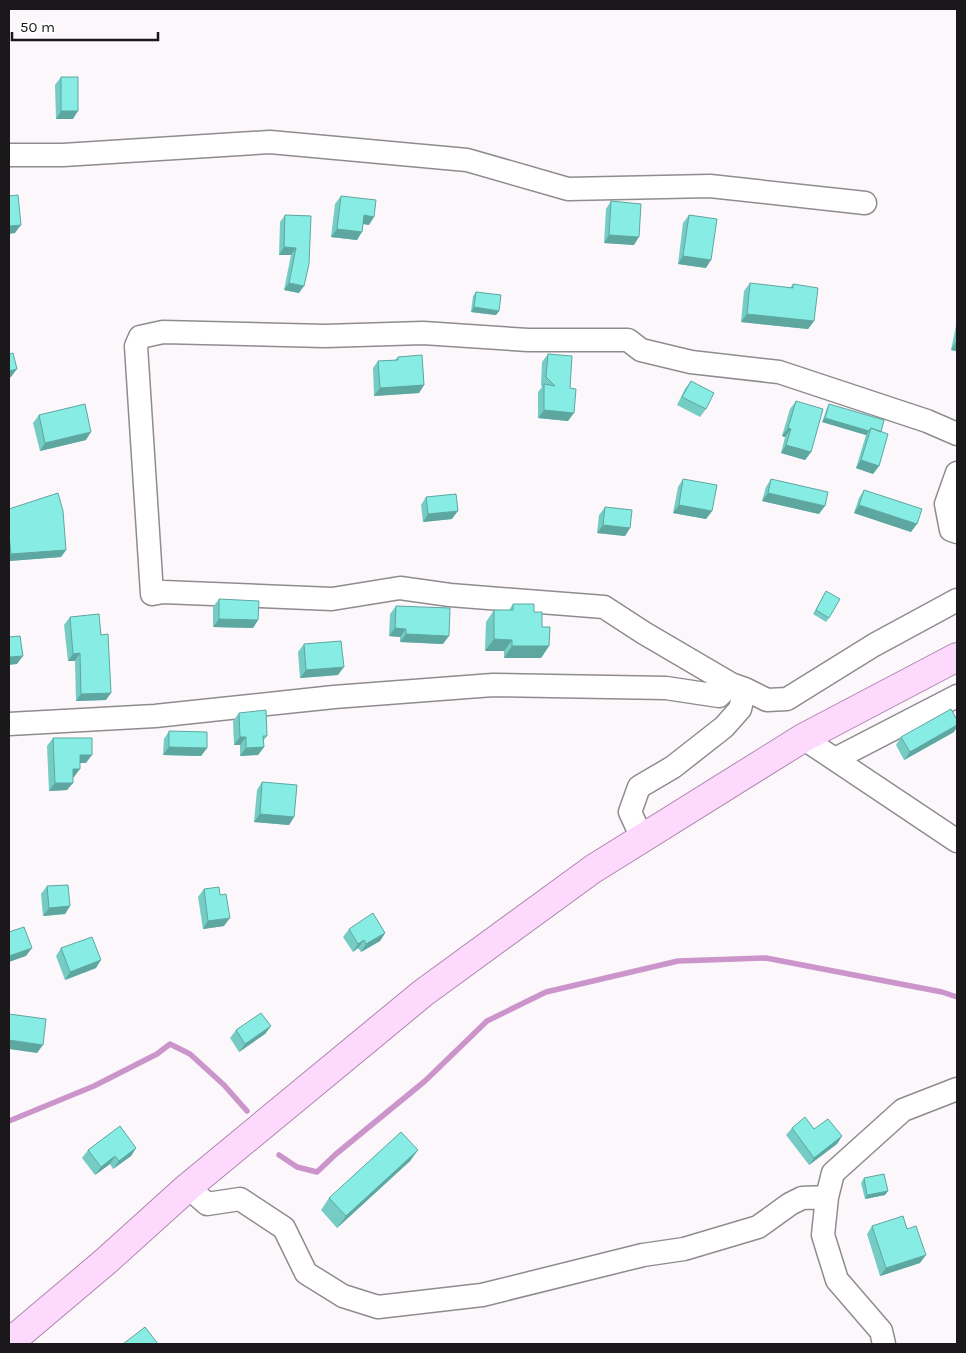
<svg xmlns="http://www.w3.org/2000/svg" width="966" height="1353" font-family="Karla,sans-serif">
<style>
.lines{fill:none;stroke-linecap:round;stroke-linejoin:round}
.stream{stroke:#cb95cb;stroke-width:5.5}
.street-casing{stroke:#8f8b8f;stroke-width:25}
.primary-casing{stroke:#ae85ae;stroke-width:30}
.street{stroke:#fff;stroke-width:22}
.primary{stroke:#fed9fe;stroke-width:28}
.wall{fill:#74ccc4}
.shaded-wall{fill:#5ea6a0}
.building{fill:#87ede4;stroke:#5ea6a0}
</style>
<rect width="100%" height="100%" fill="#fbf7fb"/>
<g class="lines">
<!-- stream -->
<path class="stream" d="M9 1121 94 1086 157 1054 170 1044 190 1054 224 1085 247 1111
M279 1155 297 1167 317 1172 336 1154 425 1081 487 1021 546 992 678 961 766 958 942 992 957 997"/>
<defs>
<path id="street" d="M9 155H63L270 142 467 160 568 189 710 186 865 203
M957 473 946 504 951 530 957 532
M745 689 767 700 787 699 874 645 957 600
M9 724 155 716 334 697 493 685 666 688 719 696 731 684
M803 738 957 841
M835 759 957 696
M642 838 630 812 639 787 673 767 724 727 740 709 745 689 731 684 644 633 604 607 450 595 400 588 332 599 163 592 152 594 136 346 140 337 163 332 325 336 423 333 528 340H628L641 350 691 362 779 372 927 421 957 434
M188 1187 207 1204 240 1199 284 1228 306 1273 343 1296 378 1307 482 1295 643 1255 684 1249 758 1227 790 1204 802 1198 827 1197
M884 1344 881 1331 837 1280 823 1235 827 1197 833 1173 903 1110 957 1089"/>
<path id="primary" d="M9 1343 106 1261 188 1187 423 993 593 869 803 738 957 657"/>
</defs>
<!-- street casing -->
<use href="#street" class="street-casing"/>
<!-- primary casing -->
<use href="#primary" class="primary-casing"/>
<!-- street -->
<use href="#street" class="street"/>
<!-- primary -->
<use href="#primary" class="primary"/>
</g>
<!-- wall -->
<path class="wall" d="M61 77 73 119H56L55 85Z
M341 196 369 225 363 224 357 240 331 237 335 204Z
M611 201 634 245 604 243 606 209Z
M285 215 311 216 299 293 284 290 291 255H279L280 222Z
M689 215 706 268 678 264 683 223Z
M750 283 790 288 793 284 814 321 808 329 741 322 744 291Z
M476 292 499 311 496 315 471 312 473 296Z
M957 324V351L951 350 956 326Z
M548 354 570 388 568 421 538 418V392L542 387 541 385 542 362Z
M398 357 424 385 419 393 374 396 373 368 378 361 395 360Z
M691 381 706 409 700 417 677 405 685 389Z
M796 401 811 452 805 460 781 453 785 437 782 436 790 409Z
M829 404 881 432 879 466 873 474 856 468 866 435 822 422 827 408Z
M39 415 86 440 40 451 33 423Z
M683 479 712 511 706 519 673 513 678 487Z
M771 479 819 514 762 501 766 487Z
M864 490 911 532 854 513 859 498Z
M426 497 452 519 423 522 421 505Z
M605 507 630 528 625 536 597 533 599 515Z
M9 508 66 550 61 557 9 561Z
M826 591 829 618 826 622 813 614Z
M219 599 258 620 253 628 213 627V607Z
M513 604 534 612 542 627 549 646 541 658H504V651H485L486 622 494 610H509Z
M396 606 443 644 400 642V637L389 636 390 614Z
M70 617 106 700 76 701 75 661H68L64 625Z
M304 644 338 675 300 678 298 652Z
M239 713 267 736 264 740V747L258 755 240 756V745H234L233 721Z
M169 731 207 748 201 756 163 755 164 739Z
M954 732 904 760 896 745 901 737Z
M53 738 86 763H80L74 777H73L67 790 49 791 47 746Z
M262 782 294 817 289 825 254 822 257 790Z
M47 886 70 906 65 914 43 916 41 894Z
M204 889 224 926 203 929 198 897Z
M349 929 385 933 380 941 361 952 358 948 353 952 343 937Z
M61 948 96 968 65 980 56 956Z
M271 1026 265 1034 239 1052 230 1038 236 1030Z
M792 1128 814 1129 842 1136 837 1144 809 1165 786 1135Z
M136 1148 131 1156 113 1169 110 1164 95 1175 82 1158 88 1150Z
M418 1150 410 1161 337 1228 321 1210 329 1198Z
M864 1178 888 1191 885 1195 865 1199 861 1183Z
M872 1226 907 1229 920 1263 880 1276 867 1234Z"/>
<!-- shaded-wall -->
<path class="shaded-wall" d="M61 111H78L73 119H56Z
M364 215 374 217 369 225 359 223Z
M21 225 15 233 9 234V226Z
M337 229 362 232 357 240 331 237Z
M609 235 639 237 634 245 604 243Z
M284 247 296 248 291 255H279Z
M683 256 711 260 706 268 678 264Z
M289 283 304 286 299 293 284 290Z
M474 307 499 311 496 315 471 312Z
M747 314 814 321 808 329 741 322Z
M956 342H957V351L951 350Z
M17 369 11 377 9 378V371Z
M424 385 419 393 374 396 380 388Z
M544 410 574 413 568 421 538 418Z
M825 418 869 431 866 435 822 422Z
M788 428 791 429 785 437 782 436Z
M91 432 86 440 40 451 45 443Z
M786 445 811 452 805 460 781 453Z
M861 460 879 466 873 474 856 468Z
M768 493 825 506 819 514 762 501Z
M679 505 712 511 706 519 673 513Z
M859 505 917 524 911 532 854 513Z
M458 511 452 519 423 522 428 514Z
M603 525 630 528 625 536 597 533Z
M66 550 61 557 9 561V557L11 554Z
M219 619 258 620 253 628 213 627Z
M395 628 406 629 400 637 389 636Z
M406 634 449 636 443 644 400 642Z
M494 639 512 640 504 651H485Z
M512 646H549L541 658H504Z
M80 653 75 661H68L73 654Z
M23 656 17 664 9 665V657Z
M344 667 338 675 300 678 306 670Z
M111 693 106 700 76 701 81 694Z
M957 725V727L954 732 904 760 910 752Z
M240 737H246L240 745H234Z
M169 747 207 748 201 756 163 755Z
M264 747 258 755 240 756 246 748Z
M80 755H92L86 763H74Z
M73 769H80L74 777H67Z
M55 783H73L67 790 49 791Z
M260 814 294 817 289 825 254 822Z
M70 906 65 914 43 916 49 908Z
M230 918 224 926 203 929 208 921Z
M385 933 380 941 361 952 366 944Z
M364 940 358 948 353 952 358 944Z
M32 948 26 956 9 962V956Z
M101 960 96 968 65 980 70 972Z
M271 1026 265 1034 239 1052 245 1044Z
M9 1040 43 1045 37 1053 9 1049Z
M842 1136 837 1144 809 1165 814 1158Z
M136 1148 131 1156 113 1169 119 1161Z
M418 1150 410 1161 337 1228 346 1216Z
M115 1156 110 1164 95 1175 101 1167Z
M888 1191 885 1195 865 1199 867 1195Z
M926 1255 920 1263 880 1276 886 1268Z"/>
<!-- building -->
<path class="building" d="M61 77H78V111H61Z
M18 195 21 225 9 226V196Z
M341 196 376 200 374 217 364 215 362 232 337 229Z
M611 201 641 204 639 237 609 235Z
M285 215 311 216 309 264 304 286 289 283 296 248 284 247Z
M689 215 717 219 711 260 683 256Z
M750 283 793 288V284L818 288 814 321 747 314Z
M476 292 501 295 499 311 474 307Z
M13 353 17 369 9 371V354Z
M548 354 572 356 570 388 576 389 574 413 544 410V384L555 386 546 377Z
M422 355 424 385 380 388 378 361 398 360V357Z
M691 381 714 393 706 409 682 397Z
M796 401 823 409 811 452 786 445 791 429 788 428Z
M85 404 91 432 45 443 39 415Z
M829 404 884 420 881 432 871 428 869 431 825 418Z
M871 428 888 434 879 466 861 460Z
M683 479 717 485 712 511 679 505Z
M771 479 828 492 825 506 768 493Z
M864 490 922 509 917 524 859 505Z
M58 493 63 511 66 550 11 554 9 536V508V509Z
M456 494 458 511 428 514 426 497Z
M605 507 632 510 630 528 603 525Z
M826 591 840 599 829 618 816 610Z
M219 599 259 601 258 620 219 619Z
M513 604H534V612H542V627H550L549 646H512V640L494 639V610H513Z
M396 606 450 608 449 636 406 634V629L395 628Z
M99 614 101 635 108 634 111 693 81 694 80 653 73 654 70 617Z
M20 636 23 656 9 657V637Z
M341 641 344 667 306 670 304 644Z
M951 709 957 720V725L910 752 901 737Z
M266 710 267 736H263L264 747 246 748V737H240L239 713Z
M169 731 207 732V748L169 747Z
M53 738H92V755H80V769H73V783H55Z
M262 782 297 785 294 817 260 814Z
M68 885 70 906 49 908 47 886Z
M219 887 220 895 226 894 230 918 208 921 204 889Z
M373 913 385 933 366 944 364 940 358 944 349 929Z
M24 927 32 948 9 956V932Z
M92 937 101 960 70 972 61 948Z
M261 1013 271 1026 245 1044 236 1030Z
M9 1014 46 1019 43 1045 9 1040Z
M805 1117 814 1129 828 1119 842 1136 814 1158 792 1128Z
M120 1126 136 1148 119 1161 115 1156 101 1167 88 1150Z
M401 1132 418 1150 346 1216 329 1198Z
M884 1174 888 1191 867 1195 864 1178Z
M903 1216 907 1229 916 1226 926 1255 886 1268 872 1226Z
M145 1327 158 1344H123Z"/>
<!-- border -->
<rect width="966" height="1353" fill="none" stroke="#1a181a" stroke-width="20"/>
<!-- scale -->
<path d="M12 32v8h146v-8" fill="none" stroke="#1a181a" stroke-width="2.5"/>
<text x="20" y="32" font-size="15" fill="#1a181a" stroke="#ffffff" stroke-width="4" paint-order="stroke">50 m</text>
</svg>
